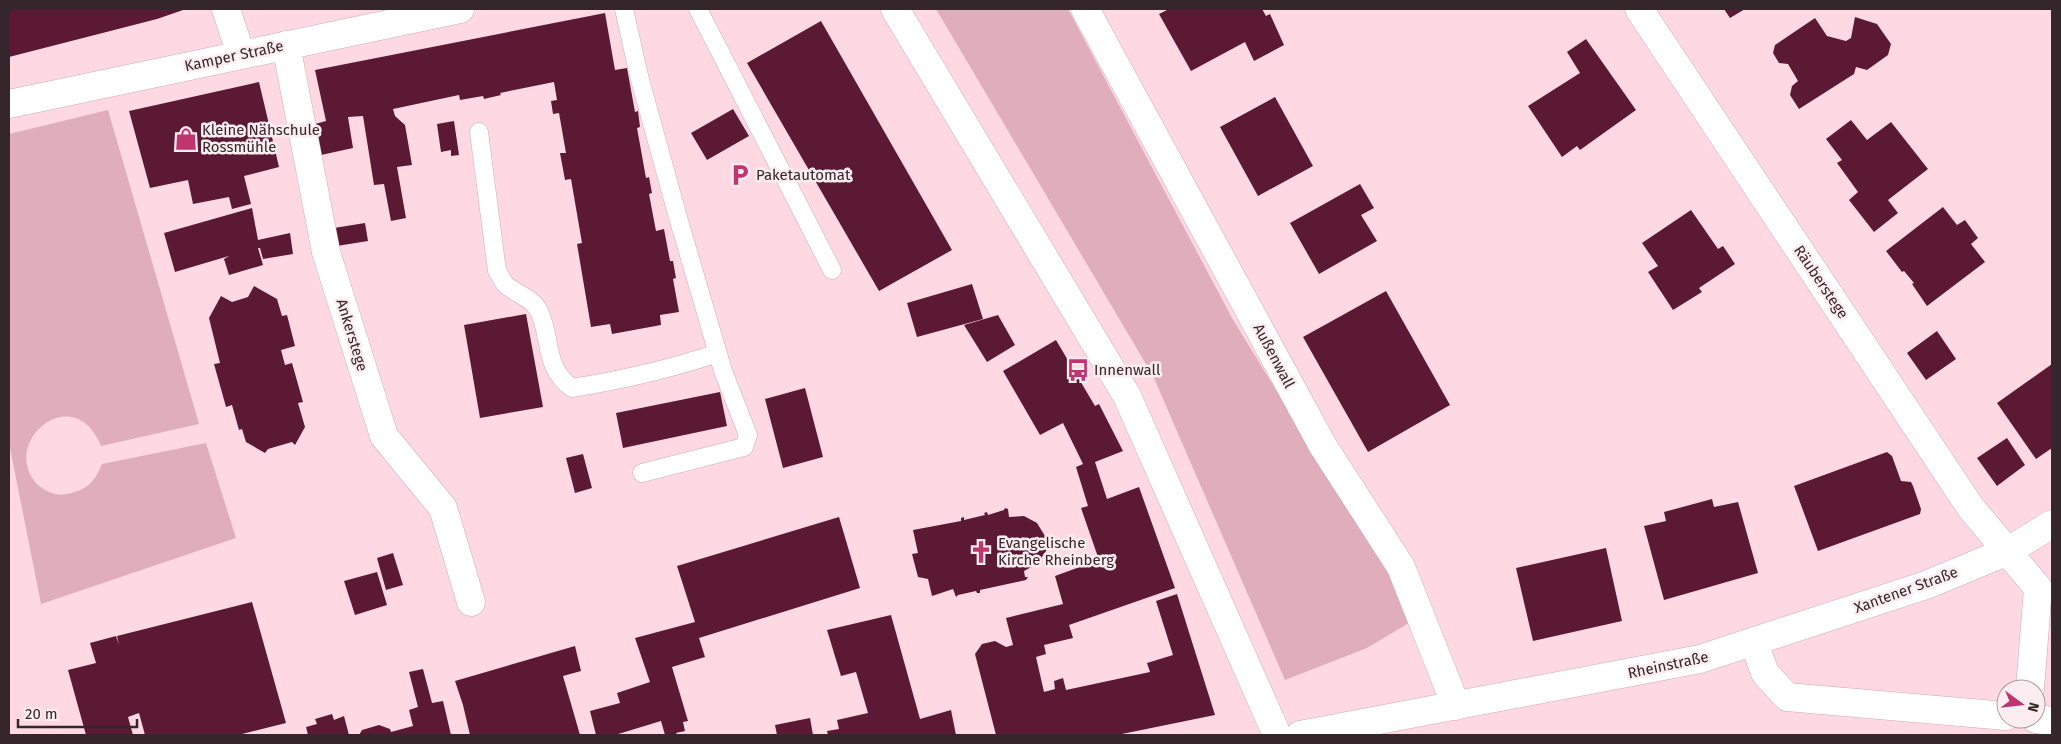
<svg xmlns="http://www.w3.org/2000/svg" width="2061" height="744" font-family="'Fira Sans',sans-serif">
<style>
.green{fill:#dfadbc}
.building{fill:#5b1934}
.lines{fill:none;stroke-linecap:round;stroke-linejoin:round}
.lane-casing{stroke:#cdaab4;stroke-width:19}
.street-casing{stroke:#cdaab4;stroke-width:29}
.secondary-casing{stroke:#cdaab4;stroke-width:29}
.lane{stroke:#fff;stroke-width:18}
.street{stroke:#fff;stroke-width:28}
.secondary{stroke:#fff;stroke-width:28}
.labels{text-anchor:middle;stroke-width:5;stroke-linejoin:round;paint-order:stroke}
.street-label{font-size:15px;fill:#34262a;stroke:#fcedf1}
.poi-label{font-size:15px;fill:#34262a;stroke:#fcedf1;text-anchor:start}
</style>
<rect width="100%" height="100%" fill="#fed9e3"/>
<!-- green -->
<path class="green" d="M936 9H1068L1232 318 1392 580 1409 623 1367 648 1285 680 1153 376Z
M108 110 199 424 101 446C74 379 0 441 36 483 44 491 56 497 67 494 87 490 94 483 102 464L206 443 236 538 41 604 9 443V134Z"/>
<!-- building -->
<path class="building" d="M9 9H186L157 19 9 57Z
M1169 9H1262L1266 16 1270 14 1284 45 1254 61 1245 42 1191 71 1159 14Z
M1724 9H1745L1730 18Z
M605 13 615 70 627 68 635 112 638 111 640 127 637 128 646 178 649 177 652 193 649 194 656 231 664 229 670 261H673L676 278 673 279 679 312 660 315 661 325 612 334 610 324 591 327 577 244 582 243 571 179 565 180 560 153H566L559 113 553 114 551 101 557 100 554 82 500 93 501 95 484 99 483 96 460 100 459 95 393 109 395 116 405 125 412 165 397 167 406 218 391 221 384 184 374 185 363 116 348 117 353 148 321 155 315 124 326 121 315 70Z
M1855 17 1877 24 1891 44 1888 55 1867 70 1856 67 1854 74 1799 109 1790 95 1792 86 1798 81 1788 64 1779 63 1773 53 1775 45 1815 18 1827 36 1846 41 1851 38Z
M821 21 952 250 879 291 747 63Z
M1586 39 1636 110 1580 150 1577 146 1562 157 1528 106 1580 73 1567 52Z
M259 82 279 167 244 176 251 204 232 209 229 197 193 204 188 180 150 188 129 111Z
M1275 97 1313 166 1258 196 1220 127Z
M733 109 749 136 707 160 691 133Z
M1851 120 1867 140 1891 122 1928 169 1888 200 1898 213 1874 232 1849 200 1858 192 1837 163 1842 160 1826 139Z
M454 121 459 155 451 156V150L441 152 437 124Z
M1360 184 1374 208 1361 215 1377 241 1319 274 1290 223Z
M1943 207 1957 225 1965 220 1978 238 1971 244 1985 262 1927 306 1912 284 1914 283 1904 271 1902 272 1886 251Z
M252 208 258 240 290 233 293 254 263 259 260 248H258L263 265 229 275 224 259 229 256 175 272 164 233Z
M1691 210 1718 249 1723 246 1735 264 1699 288 1702 292 1673 310 1648 272 1658 266 1642 243Z
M365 223 368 241 337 246 334 228Z
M972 284 983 319 917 337 907 303Z
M254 286 277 299 282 316 287 315 295 346 281 350 285 365 292 363 303 402 298 403 305 427 295 445 292 442 268 449 265 453 246 442 242 429 239 430 232 405 226 407 214 364 220 363 209 318 221 296 232 302 248 297Z
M1386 291 1450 405 1368 452 1303 337Z
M526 314 543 407 480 418 464 325Z
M998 315 1015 345 987 362 964 325Z
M1937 331 1956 359 1926 380 1907 353Z
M1056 340 1095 406 1099 404 1123 451 1095 462 1107 499 1139 487 1175 588 1069 625 1073 638 1044 645 1046 654 1036 657 1044 692 1055 689 1054 681 1063 678 1066 690 1150 672 1147 663 1173 655 1156 601 1177 594 1215 715 1117 735H996L975 654 982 644 995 641 1006 647 1013 645 1006 618 1063 604 1055 576 1099 560 1081 508 1088 506 1076 467 1083 464 1063 423 1040 435 1003 371Z
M2052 364V448L2036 459 1997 403Z
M805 388 823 457 783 468 765 399Z
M720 392 727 426 623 448 616 413Z
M2007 438 2025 465 1997 486 1977 458Z
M1887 452 1892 456 1901 481 1911 482 1913 486 1921 509 1920 514 1818 551 1794 486Z
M583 454 592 488 575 493 566 458Z
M1712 499 1714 507 1738 502 1758 573 1664 600 1644 526 1666 521 1664 512Z
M1005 508 1008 509 1009 517 1024 516 1037 523 1045 536 1046 551 1037 564 1024 571 1025 577H1028L1026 580 980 590V593H977L976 591 958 595 956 597 953 589 932 596 928 579 918 577 912 554 918 553 913 530 961 521V518L964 517V520L985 515 984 513 987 512 988 515 1004 510Z
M839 517 860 588 699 638 705 657 672 667 688 721 683 722 685 731 676 733 677 735H665L661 721 615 735H596L590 711 620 703 617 693 650 682 635 638 695 622 677 566Z
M1606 548 1622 621 1533 641 1516 568Z
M393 553 403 585 386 590 377 558Z
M377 572 387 605 355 615 344 581Z
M252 602 286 723 238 735H145L139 713 128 717 133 735H86L68 670 96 663 90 643 116 636 119 645 117 636Z
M891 615 920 719 951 710 956 735H828L827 731 839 729 837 720 868 713 856 672 841 676 827 630Z
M575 646 581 671 563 676 580 735H470L463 705 455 681Z
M423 669 432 703 443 701 451 735H359L362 730 379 725 390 729 391 732 413 726 409 710 418 707 409 672Z
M332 714 334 720 344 716 349 735H308L306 727 317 724 315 719Z
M810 718 813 735H777L775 725Z"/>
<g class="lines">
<defs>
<path id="lane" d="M624 9 639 76 677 214 723 371 748 435 744 447 642 473
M698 9 832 270
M479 132 497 271C500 275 502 280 505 284 515 294 532 297 539 311 552 338 543 367 572 388 622 380 670 369 718 353"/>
<path id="street" d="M226 9 241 55
M1639 9 1971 508 2038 588 2030 689
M286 45 326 252 384 436 443 508 471 602
M9 104 460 9
M1754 643 1765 673 1787 697 2006 716
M2036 719 2052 721"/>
<path id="secondary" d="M895 9 1127 396 1277 735
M1085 9 1323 446 1401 567 1456 706
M1300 735 1700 659 1926 585 2008 551 2052 524"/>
</defs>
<!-- lane casing -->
<use href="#lane" class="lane-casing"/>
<!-- street casing -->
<use href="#street" class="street-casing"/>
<!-- secondary casing -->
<use href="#secondary" class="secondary-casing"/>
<!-- lane -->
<use href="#lane" class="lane"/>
<!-- street -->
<use href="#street" class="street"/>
<!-- secondary -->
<use href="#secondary" class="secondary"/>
</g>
<!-- icons -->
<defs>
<symbol id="shop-bare" viewBox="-9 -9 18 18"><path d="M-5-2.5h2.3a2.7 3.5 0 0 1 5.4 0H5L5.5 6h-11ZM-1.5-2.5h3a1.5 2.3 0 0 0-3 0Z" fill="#bf3570" stroke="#fcedf1" stroke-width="2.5" paint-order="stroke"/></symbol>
<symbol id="parking-bare" viewBox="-9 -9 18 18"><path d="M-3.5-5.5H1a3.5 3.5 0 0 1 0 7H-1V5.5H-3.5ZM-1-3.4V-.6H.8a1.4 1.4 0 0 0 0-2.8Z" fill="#bf3570" stroke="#fcedf1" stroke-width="2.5" paint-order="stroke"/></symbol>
<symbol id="bus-bare" viewBox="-9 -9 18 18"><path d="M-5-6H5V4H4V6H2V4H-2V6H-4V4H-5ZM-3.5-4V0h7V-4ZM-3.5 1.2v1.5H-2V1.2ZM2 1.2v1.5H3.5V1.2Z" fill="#bf3570" stroke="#fcedf1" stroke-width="2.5" paint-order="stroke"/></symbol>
<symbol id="church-bare" viewBox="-9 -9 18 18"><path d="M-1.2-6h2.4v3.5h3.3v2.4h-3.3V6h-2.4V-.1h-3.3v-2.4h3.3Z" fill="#bf3570" stroke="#fcedf1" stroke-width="2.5" paint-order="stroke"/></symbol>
</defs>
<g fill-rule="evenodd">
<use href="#shop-bare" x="170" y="123" width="32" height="32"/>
<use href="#parking-bare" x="724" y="159" width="32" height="32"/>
<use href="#bus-bare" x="1062" y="354" width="32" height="32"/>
<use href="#church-bare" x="965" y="536" width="32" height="32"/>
</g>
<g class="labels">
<!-- street labels -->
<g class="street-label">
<text transform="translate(234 56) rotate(-12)" y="5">Kamper Straße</text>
<text transform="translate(1821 282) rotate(56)" y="5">Räuberstege</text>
<text transform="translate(352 335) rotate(73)" y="5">Ankerstege</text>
<text transform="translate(1274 356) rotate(62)" y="5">Außenwall</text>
<text transform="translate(1906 590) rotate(-20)" y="5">Xantener Straße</text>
<text transform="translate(1668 665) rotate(-12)" y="5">Rheinstraße</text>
</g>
<!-- poi labels -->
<g class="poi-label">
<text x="202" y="135">Kleine Nähschule<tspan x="202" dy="17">Rossmühle</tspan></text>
<text x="756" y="180">Paketautomat</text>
<text x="1094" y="375">Innenwall</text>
<text x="998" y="548">Evangelische<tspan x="998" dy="17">Kirche Rheinberg</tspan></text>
</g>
</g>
<!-- border -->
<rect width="2061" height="744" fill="none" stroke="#34262a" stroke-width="20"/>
<!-- north arrow -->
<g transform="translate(2021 704) rotate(105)"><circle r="24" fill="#fcedf1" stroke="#ac9da1"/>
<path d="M0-4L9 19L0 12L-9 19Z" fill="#bf3570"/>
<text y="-8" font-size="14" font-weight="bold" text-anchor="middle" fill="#34262a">N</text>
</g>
<!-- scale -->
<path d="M18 719v8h119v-8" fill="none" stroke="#34262a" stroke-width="2.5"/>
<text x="25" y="719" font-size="15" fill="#34262a" stroke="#fcedf1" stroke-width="4" paint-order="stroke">20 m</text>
</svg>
